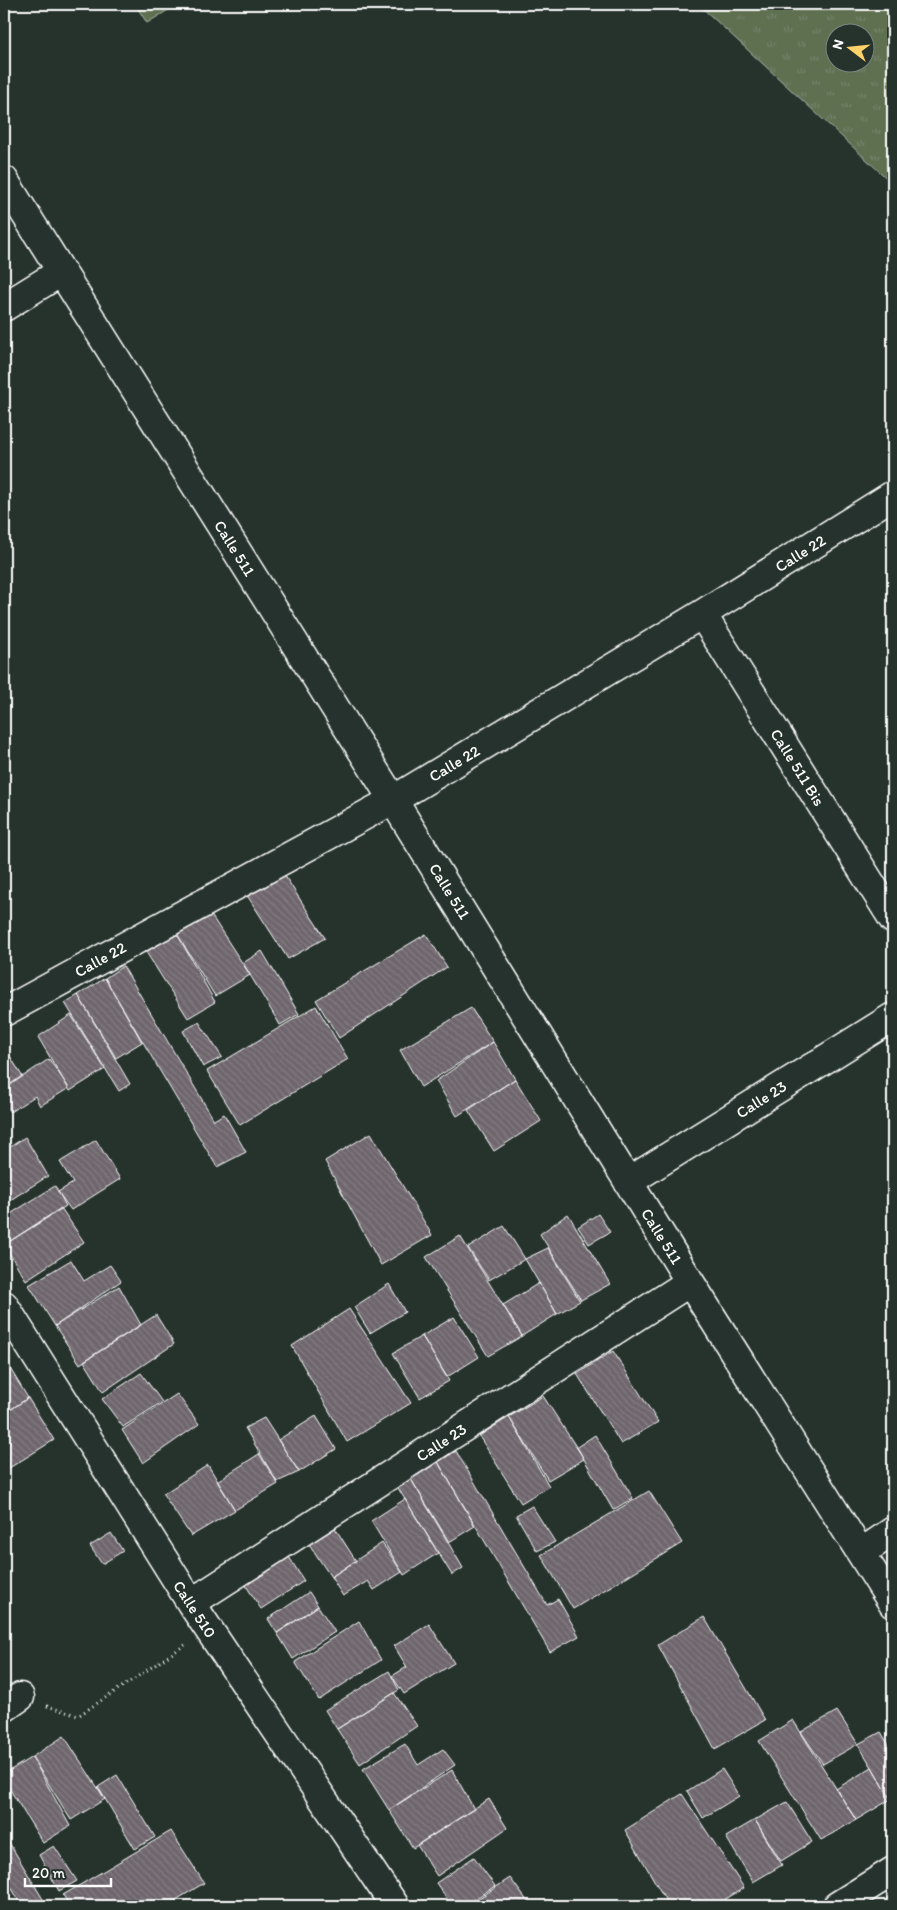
<svg xmlns="http://www.w3.org/2000/svg" width="897" height="1910" font-family="Itim,sans-serif">
<style>
.grass{fill:url(#grass-tufts);stroke:#aeb7a8;fill-rule:evenodd}
.pitch{fill:#5e6f51;stroke:#aeb7a8}
.building{fill:url(#building-back-hatch);stroke:#fff}
.lines{fill:none;stroke-linecap:round;stroke-linejoin:round}
.minor-casing{stroke:#fff;stroke-width:31}
.path{stroke:#fff;stroke-width:3;stroke-dasharray:1 4;stroke-linecap:butt}
.minor{stroke:#26332d;stroke-width:28}
.labels{text-anchor:middle;stroke-width:4;stroke-linejoin:round;paint-order:stroke}
.street-label{font-size:16px;fill:#fff;stroke:#26332d}
</style>
<defs>
<pattern id="grass-tufts" width="24" height="20" patternUnits="userSpaceOnUse" patternTransform="scale(1.25)"><rect width="24" height="20" fill="#5e6f51"/><path d="M3 7l-1-3M5 7V3M7 7l1-3M15 17l-1-3M17 17v-4M19 17l1-3" fill="none" stroke="#76856b"/></pattern>
<pattern id="building-back-hatch" width="6" height="6" patternUnits="userSpaceOnUse" patternTransform="scale(1.25)"><rect width="6" height="6" fill="#6e656d"/><path d="M-1 5l2 2M0 0l6 6M5-1l2 2" fill="none" stroke="#847c83"/></pattern>
</defs>
<rect width="100%" height="100%" fill="#26332d"/>
<filter id="ink" filterUnits="userSpaceOnUse"><feTurbulence type="fractalNoise" baseFrequency=".02" numOctaves="2"/><feDisplacementMap in="SourceGraphic" scale="10" xChannelSelector="R" yChannelSelector="G"/><feConvolveMatrix kernelMatrix="1 2 1 2 8 2 1 2 1" color-interpolation-filters="sRGB"/></filter>
<g filter="url(#ink)">
<!-- grass -->
<path class="grass" d="M698 4H893V184ZM834 32H864V62H834Z"/>
<!-- pitch -->
<path class="pitch" d="M135 4H178L147 23Z"/>
<!-- building -->
<path class="building" d="M279 867 325 938 288 959 243 889Z
M209 912 250 975 215 996 176 932Z
M176 932 215 1002 188 1018 146 952Z
M426 934 447 967 339 1038 316 1000Z
M262 951 299 1014 280 1025 243 963Z
M123 966 214 1120 224 1114 246 1152 217 1167 105 978Z
M105 978 142 1042 116 1058 78 995Z
M78 995 130 1084 119 1091 65 1003Z
M316 1006 348 1059 240 1125 207 1071Z
M471 1008 493 1042 421 1087 400 1050Z
M71 1015 105 1069 70 1091 38 1037Z
M199 1022 222 1057 203 1067 183 1031Z
M493 1042 515 1079 457 1116 436 1081Z
M4 1046 22 1076 4 1089Z
M49 1059 69 1088 40 1106 35 1096 10 1112 4 1103V1089Z
M515 1079 541 1121 494 1151 468 1110Z
M371 1133 432 1235 381 1265 325 1161Z
M25 1137 48 1176 4 1204V1151Z
M96 1140 120 1179 71 1210 58 1192 73 1183 60 1162Z
M55 1186 66 1206 4 1245V1218Z
M61 1208 84 1242 26 1280 4 1245Z
M568 1214 610 1284 581 1300 540 1234Z
M598 1214 610 1232 589 1244 578 1227Z
M504 1226 525 1259 489 1280 468 1248Z
M460 1236 522 1336 488 1356 426 1257Z
M548 1248 580 1301 557 1314 525 1259Z
M71 1260 84 1281 110 1265 121 1281 55 1326 29 1285Z
M539 1283 557 1314 522 1336 503 1305Z
M389 1284 405 1312 370 1333 354 1307Z
M119 1286 141 1325 80 1364 55 1326Z
M349 1309 411 1403 347 1442 292 1346Z
M156 1315 174 1344 103 1392 84 1361Z
M454 1317 479 1357 447 1377 422 1336Z
M422 1336 449 1381 420 1398 393 1353Z
M613 1351 658 1422 621 1444 577 1374Z
M6 1362 28 1398 4 1414V1363Z
M141 1373 162 1402 123 1427 102 1399Z
M177 1394 199 1424 143 1463 122 1430Z
M543 1396 584 1459 548 1480 509 1417Z
M28 1398 54 1440 6 1470 4 1466V1414Z
M316 1416 336 1449 299 1472 278 1440Z
M509 1417 549 1486 521 1503 479 1436Z
M264 1418 299 1472 277 1482 245 1428Z
M595 1435 633 1498 613 1510 577 1447Z
M456 1451 547 1605 558 1599 579 1636 550 1652 438 1462Z
M259 1454 278 1484 235 1510 217 1481Z
M438 1462 475 1526 449 1542 411 1479Z
M208 1465 235 1510 191 1536 163 1494Z
M411 1479 463 1568 452 1575 398 1488Z
M649 1491 682 1543 573 1609 541 1555Z
M405 1499 438 1553 404 1575 371 1521Z
M532 1506 555 1542 537 1551 516 1515Z
M335 1528 356 1561 331 1577 309 1544Z
M111 1533 123 1551 102 1564 90 1546Z
M382 1543 402 1572 374 1590 368 1581 343 1596 331 1577Z
M289 1557 304 1581 261 1609 245 1584Z
M309 1592 318 1606 277 1633 268 1619Z
M318 1606 335 1632 293 1659 277 1633Z
M704 1617 765 1720 715 1749 658 1645Z
M359 1621 381 1660 319 1700 295 1662Z
M429 1624 454 1663 404 1694 392 1676 407 1667 394 1646Z
M389 1671 399 1690 337 1729 325 1710Z
M394 1693 417 1726 360 1764 337 1729Z
M837 1711 858 1744 823 1764 801 1732Z
M793 1720 856 1820 821 1840 759 1741Z
M881 1732 893 1752V1797L891 1799 858 1744Z
M64 1736 105 1799 71 1820 32 1757Z
M405 1744 418 1765 443 1749 455 1765 389 1810 363 1769Z
M32 1757 70 1826 43 1843 4 1780V1774Z
M872 1767 891 1799 856 1820 836 1789Z
M722 1769 739 1796 703 1818 687 1791Z
M452 1770 474 1809 413 1848 389 1810Z
M117 1775 155 1837 135 1849 98 1787Z
M682 1794 744 1888 714 1906H669L625 1830Z
M489 1799 507 1828 437 1876 417 1845Z
M787 1802 812 1842 781 1861 755 1820Z
M755 1820 782 1865 753 1882 726 1837Z
M171 1831 204 1883 166 1906H70L63 1895Z
M4 1834 44 1901 47 1906H22L4 1875Z
M54 1846 77 1881 59 1891 39 1855Z
M474 1857 495 1886 464 1906H452L436 1883Z
M510 1878 531 1906H467Z"/>
<g class="lines">
<defs>
<path id="minor" d="M4 180 393 800 690 1282 893 1604
M4 307 61 272
M702 614 893 919
M4 1012 393 800 702 614 893 495
M628 1182 893 1017
M4 1305 191 1603 395 1906
M861 1553 893 1531
M191 1603 690 1282
M4 1708 20 1697
M837 1906 893 1871"/>
</defs>
<!-- minor casing -->
<use href="#minor" class="minor-casing"/>
<!-- path -->
<path class="path" d="M47 1706 78 1716 185 1645"/>
<!-- minor -->
<use href="#minor" class="minor"/>
</g>
</g>
<g class="labels">
<!-- street labels -->
<g class="street-label">
<text transform="translate(235 548) rotate(58)" y="6">Calle 511</text>
<text transform="translate(800 553) rotate(-32)" y="6">Calle 22</text>
<text transform="translate(454 763) rotate(-31)" y="6">Calle 22</text>
<text transform="translate(798 767) rotate(58)" y="6">Calle 511 Bis</text>
<text transform="translate(450 891) rotate(58)" y="6">Calle 511</text>
<text transform="translate(100 959) rotate(-29)" y="6">Calle 22</text>
<text transform="translate(761 1099) rotate(-32)" y="6">Calle 23</text>
<text transform="translate(662 1236) rotate(58)" y="6">Calle 511</text>
<text transform="translate(441 1442) rotate(-33)" y="6">Calle 23</text>
<text transform="translate(195 1609) rotate(57)" y="6">Calle 510</text>
</g>
</g>
<!-- margin -->
<rect width="897" height="1910" fill="none" stroke="#26332d" stroke-width="20"/>
<rect x="10" y="10" width="877" height="1890" fill="none" stroke="#fff" stroke-width="2" filter="url(#ink)"/>
<!-- north arrow -->
<g transform="translate(850 48) rotate(286)"><circle r="24" fill="#26332d" stroke="#7d8581"/>
<path d="M0-4L9 19L0 12L-9 19Z" fill="#ffd166"/>
<text y="-8" font-size="14" font-weight="bold" text-anchor="middle" fill="#ffffff">N</text>
</g>
<!-- scale -->
<path d="M25 1878v8h86v-8" fill="none" stroke="#ffffff" stroke-width="2.5"/>
<text x="32" y="1878" font-size="15" fill="#ffffff" stroke="#26332d" stroke-width="4" paint-order="stroke">20 m</text>
</svg>
